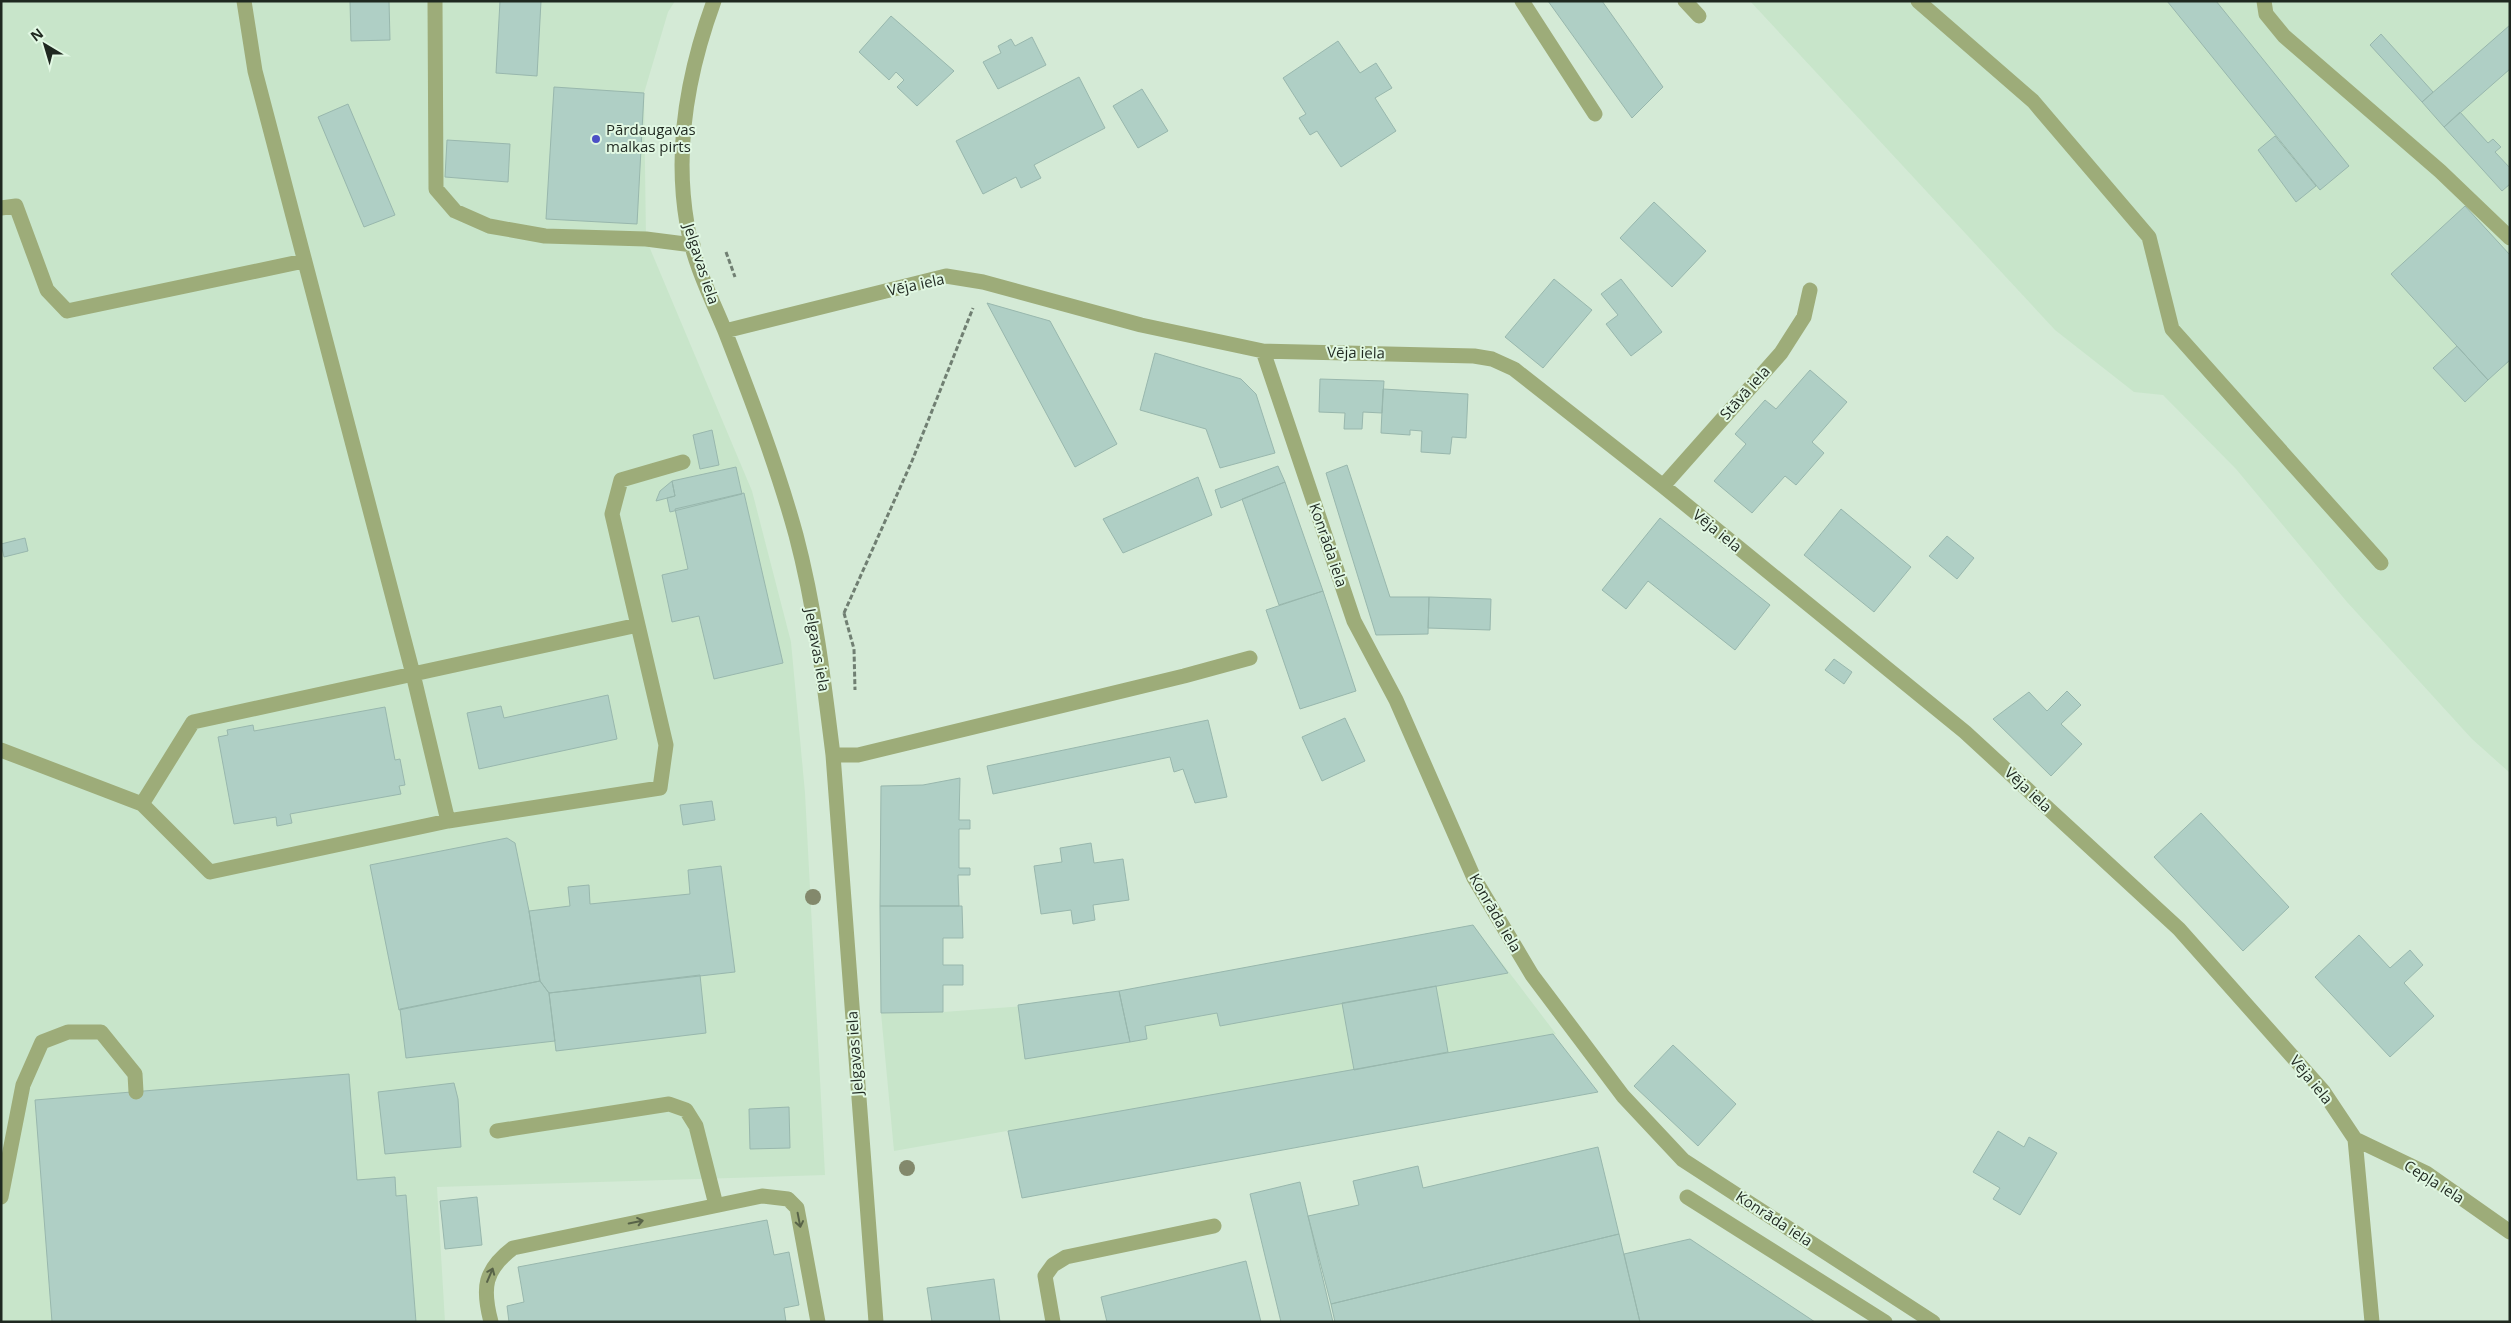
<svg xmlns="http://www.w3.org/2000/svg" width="2511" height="1323" font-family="'Open Sans',sans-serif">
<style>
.built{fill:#c8e5ca}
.building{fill:#afcfc5;stroke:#98b7ad}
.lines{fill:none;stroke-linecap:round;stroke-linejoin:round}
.path{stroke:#707f72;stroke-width:3;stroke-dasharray:5 2.5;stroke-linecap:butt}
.minor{stroke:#9dac79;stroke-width:15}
.tree{fill:#83896c}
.oneway{stroke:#586348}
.poi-dot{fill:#4c50c6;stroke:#e1f8e3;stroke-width:2}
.labels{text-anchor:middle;stroke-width:4;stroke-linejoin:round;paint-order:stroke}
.poi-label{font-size:15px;fill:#1f2820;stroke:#e1f8e3;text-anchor:start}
.street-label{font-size:15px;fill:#1f2820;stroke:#e1f8e3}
</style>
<rect width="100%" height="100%" fill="#d4ead6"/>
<!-- built -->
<path class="built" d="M1 1H675L668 12 644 93 646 239 752 491 791 642 805 793 825 1175 437 1187 445 1322H1Z
M1750 1H2510V773L2472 739 2347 602 2236 469 2163 395 2134 392 2055 330Z
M1473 925 1556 1034 894 1151 881 1013 943 1012 1050 1004Z"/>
<!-- building -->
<path class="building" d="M350 1H389L390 40 351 41Z
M500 1H541L537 76 496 73Z
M1548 1H1602L1663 87 1632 118Z
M2167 1H2216L2349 166 2320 190Z
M891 16 954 71 917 106 897 87 904 80 896 72 889 80 859 52Z
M2510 25V69L2444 127 2422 102Z
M2381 34 2433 92 2422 102 2370 45Z
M1032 37 1046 65 998 89 983 62 1001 53 998 46 1011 39 1015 46Z
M1338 41 1360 73 1376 63 1392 88 1375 98 1396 131 1341 167 1317 131 1310 135 1299 118 1306 114 1283 78Z
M1079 77 1105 128 1034 165 1041 178 1021 188 1016 177 983 194 956 141Z
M554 87 644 93 637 224 546 219Z
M1142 89 1168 131 1138 148 1113 106Z
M348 104 395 215 364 227 318 117Z
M2460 112 2488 143 2493 139 2501 147 2495 152 2510 168V184L2502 191 2444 127Z
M2275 136 2316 186 2296 202 2258 150Z
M447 140 510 144 508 182 445 177Z
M1654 202 1706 251 1672 287 1620 238Z
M2465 206 2510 255V360L2488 380 2391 274Z
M1554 279 1592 310 1543 368 1505 337Z
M1621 279 1662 332 1631 356 1606 324 1618 315 1601 294Z
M987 303 1050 321 1117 444 1075 467Z
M2457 346 2488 380 2465 402 2433 368Z
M1155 353 1241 379 1256 394 1275 453 1220 468 1206 429 1140 410Z
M1810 370 1847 402 1812 442 1824 453 1796 485 1785 476 1752 513 1714 481 1746 444 1735 434 1765 400 1776 409Z
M1320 379 1384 381 1382 413 1363 412 1362 429H1344L1345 413 1319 412Z
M1383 389 1468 394 1466 438 1452 437 1450 454 1421 452 1422 431 1410 430V435L1381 433Z
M712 430 719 465 700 469 693 435Z
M1347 465 1390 597H1429L1428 634 1376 635 1326 473Z
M1278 466 1285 482 1221 508 1215 490Z
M736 467 742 494 670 512 667 498 675 496 672 481Z
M1198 477 1212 515 1123 553 1103 519Z
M672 481 675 496 656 501 660 491Z
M1285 482 1323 591 1279 605 1242 499Z
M744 493 783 663 714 679 699 616 672 622 662 575 688 569 675 509Z
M1841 509 1911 567 1874 612 1804 555Z
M1660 518 1770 605 1735 650 1648 581 1626 609 1602 590Z
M1947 536 1974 558 1957 579 1929 556Z
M25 538 28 551 4 557 1 544Z
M1323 591 1356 691 1300 709 1266 610Z
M1429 597 1491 599 1490 630 1428 628Z
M1834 659 1852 672 1844 684 1825 670Z
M2067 691 2081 705 2061 724 2082 744 2051 776 1993 719 2029 692 2047 711Z
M608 695 617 739 479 769 467 713 501 706 504 718Z
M385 707 395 760 400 759 405 785 399 786 401 794 290 814 292 823 277 826 276 817 234 824 218 737 228 735 227 730 253 725 254 731Z
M1345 718 1365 761 1322 781 1302 737Z
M1208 720 1227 797 1195 803 1183 769 1174 772 1170 757 993 794 987 766Z
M960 778 959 820H970V829H959V868H970V875H958L959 906H880L881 786 923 785Z
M712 801 715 820 683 825 680 805Z
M2201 813 2289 907 2243 951 2154 857Z
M507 838 515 843 529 911 540 981 399 1010 370 865Z
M1091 843 1094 863 1123 859 1129 900 1093 905 1095 920 1073 924 1071 910 1041 914 1034 866 1062 862 1060 848Z
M721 866 735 972 549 993 540 981 529 911 570 906 568 887 589 885 590 904 690 894 688 870Z
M880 906H962L963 938H943V965H963V985H943V1012L881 1013Z
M1473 925 1508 973 1220 1026 1217 1013 1145 1026 1147 1039 1130 1042 1119 991Z
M2359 935 2390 968 2410 950 2423 965 2404 983 2434 1016 2390 1057 2315 977Z
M700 975 706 1033 556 1051 549 993Z
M540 981 549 993 555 1041 406 1058 400 1009Z
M1436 986 1448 1052 1354 1070 1342 1003Z
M1119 991 1130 1042 1025 1059 1018 1005Z
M1553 1034 1598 1092 1022 1198 1008 1131Z
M1673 1045 1736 1104 1698 1146 1634 1086Z
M349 1074 357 1180 395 1177 396 1196 406 1195 416 1322H52L35 1100Z
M454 1083 458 1099 461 1147 385 1154 378 1092Z
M789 1107 790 1148 750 1149 749 1109Z
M1998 1131 2024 1147 2029 1137 2057 1153 2020 1215 1993 1199 2000 1188 1973 1172Z
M1598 1147 1619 1234 1331 1304 1308 1216 1359 1205 1353 1181 1418 1166 1423 1188Z
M1300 1182 1308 1216 1333 1322H1281L1250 1194Z
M477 1197 482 1245 445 1249 440 1201Z
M767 1220 774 1255 789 1252 799 1305 784 1308 786 1322H509L507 1306 524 1302 518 1267Z
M1619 1234 1640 1322H1335L1331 1304Z
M1690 1239 1815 1322H1640L1624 1254Z
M1246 1261 1261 1322H1107L1101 1297Z
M994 1279 1000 1322H932L927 1288Z"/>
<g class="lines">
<!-- path -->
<path class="path" d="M726 252 735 277
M844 613 854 649 855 690
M844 613 912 461 973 308"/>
<!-- minor -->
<path class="minor" d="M244 1 255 71 413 674 448 821
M435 1 436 189 455 211 489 226 545 236 646 239 693 245
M714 1C688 72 674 149 687 224 693 262 711 297 725 331 751 398 777 466 796 535 815 607 824 682 833 755L876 1322
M1522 1 1595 114
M1685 1 1699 16
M1918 1 2033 101 2149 237 2172 329 2381 563
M2264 1 2266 14 2284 36 2440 171 2510 238
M1 208 16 206 47 290 67 311 304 261
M725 331 946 276 983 282 1141 325 1263 351 1474 356 1492 359 1514 369 1663 486 1965 732 2179 929 2323 1091 2355 1139 2372 1322
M1263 351 1354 621 1396 700 1474 878 1532 975 1623 1096 1683 1160 1933 1322
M1663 486 1781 353 1804 317 1810 290
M1 750 142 804 210 872 448 821 660 788 666 745 612 514 621 480 683 462
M833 755H858L1184 676 1250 658
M142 804 193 722 638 625
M497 1131 669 1104 686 1110 696 1126 716 1205
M2355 1139 2426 1173 2510 1232
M1 1197 23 1085 42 1042 68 1032H101L135 1074 136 1092
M1687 1197 1885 1322
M491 1322C482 1288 484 1270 513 1248L762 1196 788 1199 797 1208 818 1322
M1053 1322 1045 1276 1053 1265 1066 1257 1214 1226"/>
</g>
<!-- trees -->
<g class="tree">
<circle cx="813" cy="897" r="8"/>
<circle cx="907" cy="1168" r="8"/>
</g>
<!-- one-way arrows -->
<defs><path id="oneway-shaft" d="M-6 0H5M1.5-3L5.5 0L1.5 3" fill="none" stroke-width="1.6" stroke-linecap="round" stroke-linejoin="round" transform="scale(1.25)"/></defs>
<g class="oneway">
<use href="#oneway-shaft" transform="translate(799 1220) rotate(79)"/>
<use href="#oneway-shaft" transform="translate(636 1222) rotate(-12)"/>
<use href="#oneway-shaft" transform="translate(490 1275) rotate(-67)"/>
</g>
<!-- markers -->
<circle class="poi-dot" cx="596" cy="139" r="5"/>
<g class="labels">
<!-- poi labels -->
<g class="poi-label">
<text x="606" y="135">Pārdaugavas<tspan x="606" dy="17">malkas pirts</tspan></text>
</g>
<!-- street labels -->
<g class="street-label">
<text transform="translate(701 264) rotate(72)" y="5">Jelgavas iela</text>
<text transform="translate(916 285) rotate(-12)" y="5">Vēja iela</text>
<text transform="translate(1356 353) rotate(1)" y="5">Vēja iela</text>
<text transform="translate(1745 393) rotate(-48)" y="5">Stāvā iela</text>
<text transform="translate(1717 531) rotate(39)" y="5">Vēja iela</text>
<text transform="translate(1328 545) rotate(71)" y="5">Konrāda iela</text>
<text transform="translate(817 650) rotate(80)" y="5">Jelgavas iela</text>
<text transform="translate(2028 790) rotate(43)" y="5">Vēja iela</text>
<text transform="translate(1495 913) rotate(60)" y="5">Konrāda iela</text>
<text transform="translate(855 1053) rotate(-94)" y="5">Jelgavas iela</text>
<text transform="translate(2311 1080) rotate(51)" y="5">Vēja iela</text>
<text transform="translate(2434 1182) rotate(32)" y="5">Cepļa iela</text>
<text transform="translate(1774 1219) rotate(33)" y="5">Konrāda iela</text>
</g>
</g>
<!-- border -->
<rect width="2511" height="1323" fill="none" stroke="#1f2820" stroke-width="5"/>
<!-- north arrow -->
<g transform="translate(45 45) rotate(322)" stroke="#e1f8e3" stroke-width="4" paint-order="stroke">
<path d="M0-4L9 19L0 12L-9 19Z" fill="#1f2820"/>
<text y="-8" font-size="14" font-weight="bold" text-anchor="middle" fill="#1f2820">N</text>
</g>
</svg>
